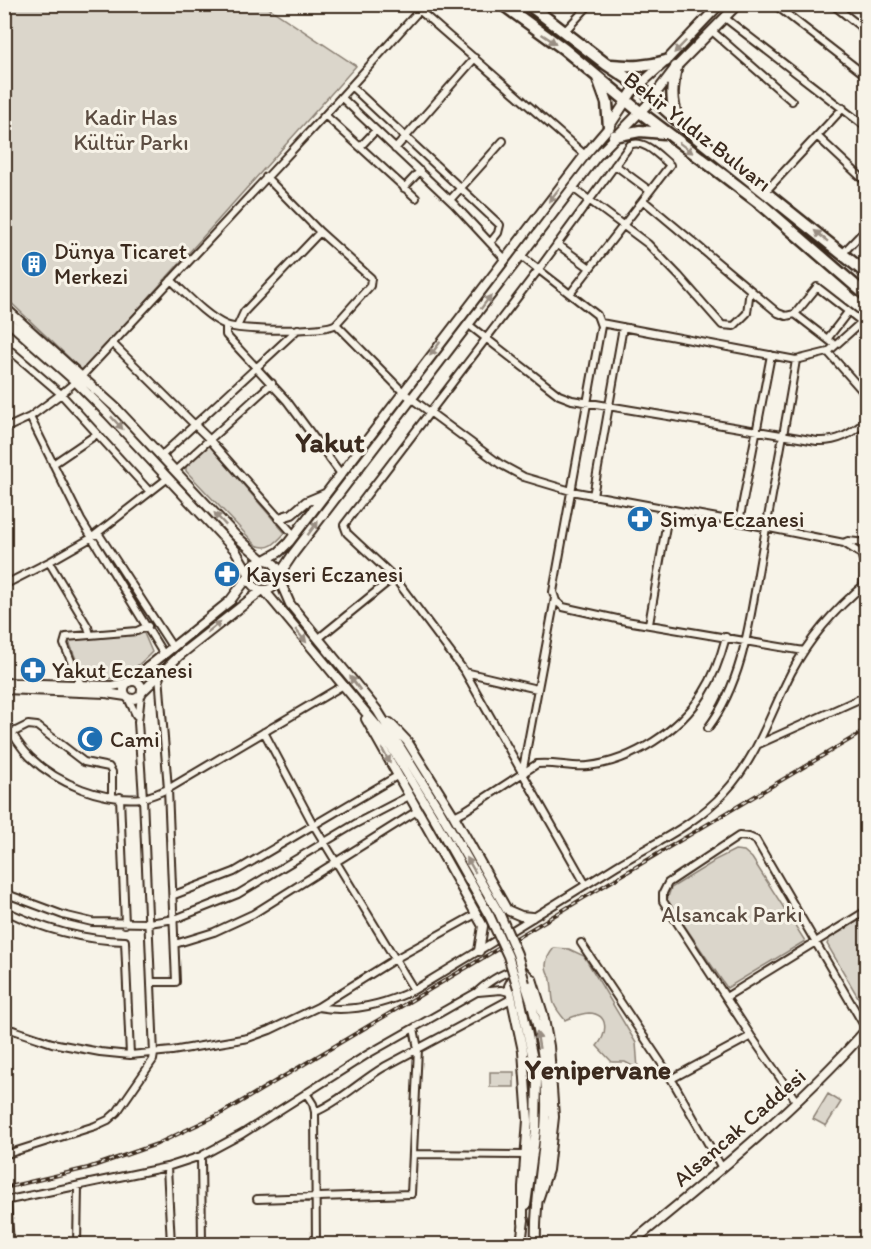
<svg xmlns="http://www.w3.org/2000/svg" width="871" height="1249" font-family="Itim,sans-serif">
<style>
.green{fill:#dbd6cb;stroke:#8b8074;stroke-width:1.5}
.lines{fill:none;stroke-linecap:round;stroke-linejoin:round}
.minor-casing{stroke:#3b2a1e;stroke-width:10}
.tertiary-casing{stroke:#3b2a1e;stroke-width:12}
.primary-casing{stroke:#3b2a1e;stroke-width:15}
.minor{stroke:#f7f3e8;stroke-width:6}
.tertiary{stroke:#f7f3e8;stroke-width:8}
.primary{stroke:#f7f3e8;stroke-width:10}
.rail-casing{stroke:#3b2a1e;stroke-width:4}
.rail{stroke:#f7f3e8;stroke-width:1.5;stroke-dasharray:4.5;stroke-linecap:butt}
.tertiary-bridge-casing{stroke:#3b2a1e;stroke-width:12;stroke-linecap:butt}
.tertiary-bridge{stroke:#f7f3e8;stroke-width:8}
.oneway{fill:#998e83}
.labels{text-anchor:middle;stroke-width:6;stroke-linejoin:round;paint-order:stroke}
.park-label{font-size:22px;fill:#5b4c41;stroke:#f7f3e8}
.street-label{font-size:22px;fill:#3b2a1e;stroke:#f7f3e8}
.poi-label{font-size:22px;fill:#3b2a1e;stroke:#f7f3e8;text-anchor:start}
.district-label{font-size:28px;font-weight:bold;fill:#3b2a1e;stroke:#f7f3e8}
</style>
<rect width="100%" height="100%" fill="#f7f3e8"/>
<filter id="ink" filterUnits="userSpaceOnUse"><feTurbulence type="fractalNoise" baseFrequency=".0167" numOctaves="2"/><feDisplacementMap in="SourceGraphic" scale="12" xChannelSelector="R" yChannelSelector="G"/><feConvolveMatrix kernelMatrix="1 2 1 2 8 2 1 2 1" color-interpolation-filters="sRGB"/></filter>
<g filter="url(#ink)">
<!-- green -->
<path class="green" d="M4 5H271L269 8 356 66 83 371 5 297Z
M208 444 285 533C276 543 269 551 256 545L186 471V463Z
M143 631 152 652C131 674 111 688 81 672L68 639Z
M735 850 744 851 752 858 805 941 727 988 667 900 671 888 712 863 713 861Z
M866 916V1011L827 944 830 938Z
M554 948 569 949 584 956 636 1043 638 1069 625 1062H612L597 1046C607 1034 610 1014 589 1013 581 1013 572 1017 565 1020 549 1001 554 1001 551 980 550 973 549 977 547 971 544 963 548 955 554 948Z
M490 1072H514V1087H490Z
M828 1094 841 1102 826 1126 813 1119Z"/>
<g class="lines">
<defs>
<path id="minor" d="M774 4 864 74
M832 4 866 31
M419 10 585 155
M725 18 866 127
M712 31 792 101
M564 32 590 4
M351 86 500 225 498 233 490 243
M341 97 454 204 505 259
M325 115 416 198
M817 136 866 182
M360 147 376 130
M395 149 475 58
M615 165 650 191
M266 177 320 232 371 278 370 286 336 324
M404 188 420 171
M573 188 648 244 679 276 722 325 734 326 747 313 749 297 751 291
M766 191 843 108
M450 200 503 141
M557 244 590 268
M843 253 866 229
M521 256 597 315 601 326 553 592 556 601 563 607 626 621 804 651
M171 280C186 294 207 317 226 325 239 331 327 332 336 324L404 393 500 464 524 477 571 491 739 522 844 543 848 541 866 543
M570 294 643 200 778 313 786 316 795 314 835 345
M795 314 817 287 862 322
M601 323 796 360 828 352 866 318
M226 325V335L287 401 341 474
M469 325 559 395 572 400 817 441C838 442 851 434 866 421
M237 327 244 312 320 232
M828 338 848 312
M112 343 209 439 294 535
M4 345 61 394 150 492
M828 352 866 395
M4 429 30 417
M161 456 298 329
M53 464 97 434
M175 471 272 383
M593 496 623 327
M739 522 771 355
M98 533 173 648
M844 543 864 556
M861 553 865 568 863 586
M4 585 49 562
M649 624 669 509
M90 635 88 627 49 562 91 538 168 478
M319 638 394 577
M164 655 81 520 30 417 61 394 81 377 325 115 425 4
M465 672 586 885
M81 685 64 644 66 637 137 631 148 626
M537 689 465 672 394 577 347 533 344 525 539 269 630 145C644 138 660 157 670 165L643 200
M128 698 136 715
M4 719C11 732 19 746 30 757 58 784 103 802 142 798 150 797 160 792 168 789L342 686
M708 728C747 676 751 607 763 545 774 483 786 422 796 360
M264 732 313 824 414 990
M12 733 28 725 37 726 84 762 109 767 112 772V796
M759 744 866 696
M522 774 555 598
M120 797 125 924
M454 816 466 810 537 764C555 762 571 768 588 766 633 761 680 730 703 693 714 676 721 656 726 637
M4 893 63 915 92 922 149 923 175 919 238 894 355 824 409 796
M174 895 234 872 397 776
M4 910C42 929 83 940 125 941L130 1055
M581 943 668 1073 722 1168
M175 944 214 932 253 914 417 811
M151 982H176L168 789 159 675
M478 992 501 990 509 992
M726 997 866 911
M318 1007C352 1013 383 1005 414 990 482 949 549 908 616 866 654 843 694 826 725 792 757 758 770 714 791 673 810 637 835 609 866 583
M4 1027 52 1043 100 1052 130 1055 172 1051 248 1038 270 1030 318 1007 395 959 476 914
M671 1079 751 1036
M306 1093 313 1104 315 1112 316 1244
M797 1102 751 1036 663 901V893L668 883 739 836 749 837 756 840 862 1022 866 1024
M315 1112C341 1101 360 1081 384 1067L511 999
M413 1154 525 1155
M4 1155 95 1126 108 1120 117 1112 153 1060 154 1054 143 798 138 722 141 695
M5 1155V1044L8 1028
M201 1156 202 1244
M167 1167 171 1244
M257 1199 411 1194 418 1049 414 1028
M4 1201 167 1167 201 1156 242 1134 368 1054 477 992C489 981 507 969 523 969L532 979
M7 1201 10 1244
M77 1244 78 1186"/>
<path id="tertiary" d="M4 307 116 408 236 536 263 560
M4 318 75 381 108 414 235 550 248 572
M279 518 292 514 306 502 325 494
M249 575a15 15 0 1 1 30 0a15 15 0 1 1-30 0Z
M265 560 279 552 289 542 585 155 609 127 632 92 666 61 720 4
M279 575 293 554 596 157 647 105 676 67 738 4
M279 579 290 604 377 710 440 811 500 915
M264 590 382 732 434 818 490 917
M132 680 230 601 248 577
M124 690a9 9 0 1 1 18 0a9 9 0 1 1-18 0Z
M4 683 112 686 126 683
M4 689 106 693 126 696
M142 692 180 655 261 591
M366 719 483 926 479 951
M390 723 407 741 454 816 507 910 521 916 532 917
M525 983C539 1022 547 1069 546 1111 545 1155 534 1200 536 1244
M518 988 537 1078 536 1130 526 1205
M523 1223V1187L528 1120 523 1051 509 986 512 980 520 976 532 979 543 1014 549 1046 554 1117 548 1170 537 1203
M521 1244 524 1220
M630 1244C712 1177 795 1110 866 1030"/>
<path id="primary" d="M502 4 564 49 640 112 761 204 866 295
M528 4 606 64 639 86 696 137 866 273
M611 65C631 67 646 67 666 61
M676 67C672 88 670 97 677 118
M598 78 607 103 609 127
M614 136 640 131 664 133"/>
</defs>
<!-- minor casing -->
<use href="#minor" class="minor-casing"/>
<!-- tertiary casing -->
<use href="#tertiary" class="tertiary-casing"/>
<!-- primary casing -->
<use href="#primary" class="primary-casing"/>
<!-- minor -->
<use href="#minor" class="minor"/>
<!-- tertiary -->
<use href="#tertiary" class="tertiary"/>
<!-- primary -->
<use href="#primary" class="primary"/>
<defs>
<path id="rail" d="M4 1188 88 1168 157 1144 222 1113 866 730"/>
</defs>
<!-- rail casing -->
<use href="#rail" class="rail-casing"/>
<!-- rail -->
<use href="#rail" class="rail"/>
<defs>
<path id="tertiary-bridge" d="M500 915 517 954 525 983
M490 917 508 956 518 988"/>
</defs>
<!-- tertiary-bridge casing -->
<use href="#tertiary-bridge" class="tertiary-bridge-casing"/>
<!-- tertiary-bridge -->
<use href="#tertiary-bridge" class="tertiary-bridge"/>
</g>
<!-- one-way arrows -->
<defs><path id="oneway-solid" d="M-6-.8H1V-3.2L6.5 0L1 3.2V.8H-6Z" transform="scale(1.5)"/></defs>
<g class="oneway">
<use href="#oneway-solid" transform="translate(549 39) rotate(34)"/>
<use href="#oneway-solid" transform="translate(680 47) rotate(134)"/>
<use href="#oneway-solid" transform="translate(686 148) rotate(37)"/>
<use href="#oneway-solid" transform="translate(554 195) rotate(128)"/>
<use href="#oneway-solid" transform="translate(821 236) rotate(-141)"/>
<use href="#oneway-solid" transform="translate(486 302) rotate(-53)"/>
<use href="#oneway-solid" transform="translate(435 349) rotate(127)"/>
<use href="#oneway-solid" transform="translate(117 423) rotate(47)"/>
<use href="#oneway-solid" transform="translate(220 519) rotate(-133)"/>
<use href="#oneway-solid" transform="translate(313 528) rotate(-53)"/>
<use href="#oneway-solid" transform="translate(214 627) rotate(-39)"/>
<use href="#oneway-solid" transform="translate(301 636) rotate(50)"/>
<use href="#oneway-solid" transform="translate(355 683) rotate(-127)"/>
<use href="#oneway-solid" transform="translate(386 756) rotate(61)"/>
<use href="#oneway-solid" transform="translate(471 865) rotate(-120)"/>
<use href="#oneway-solid" transform="translate(538 1040) rotate(-100)"/>
</g>
</g>
<!-- icons -->
<defs>
<symbol id="building-disc" viewBox="-11 -11 22 22"><circle r="9.5" fill="#1f6fb2" stroke="#f7f3e8"/><path d="M-4-6H4V6H1V3H-1V6H-4ZM-2.5-4.3h1.7v1.8h-1.7ZM.8-4.3h1.7v1.8H.8ZM-2.5-1h1.7V.8h-1.7ZM.8-1h1.7V.8H.8Z" fill="#fff"/></symbol>
<symbol id="pharmacy-disc" viewBox="-11 -11 22 22"><circle r="9.5" fill="#1f6fb2" stroke="#f7f3e8"/><path d="M-2-6h4v4h4v4h-4v4h-4v-4h-4v-4h4Z" fill="#fff"/></symbol>
<symbol id="mosque-disc" viewBox="-11 -11 22 22"><circle r="9.5" fill="#1f6fb2" stroke="#f7f3e8"/><path d="M3.5-4.9A6 6 0 1 0 3.5 4.9A5 5 0 1 1 3.5-4.9Z" fill="#fff"/></symbol>
</defs>
<g fill-rule="evenodd">
<use href="#building-disc" x="19" y="249" width="30" height="30"/>
<use href="#pharmacy-disc" x="625" y="504" width="30" height="30"/>
<use href="#pharmacy-disc" x="212" y="559" width="30" height="30"/>
<use href="#pharmacy-disc" x="18" y="655" width="30" height="30"/>
<use href="#mosque-disc" x="75" y="724" width="30" height="30"/>
</g>
<g class="labels">
<!-- park labels -->
<g class="park-label">
<text x="131" y="125">Kadir Has<tspan x="131" dy="25">Kültür Parkı</tspan></text>
<text x="732" y="922">Alsancak Parkı</text>
</g>
<!-- street labels -->
<g class="street-label">
<text transform="translate(698 131) rotate(38)" y="8">Bekir Yıldız Bulvarı</text>
<text transform="translate(739 1127) rotate(-41)" y="8">Alsancak Caddesi</text>
</g>
<!-- poi labels -->
<g class="poi-label">
<text x="54" y="259">Dünya Ticaret<tspan x="54" dy="25">Merkezi</tspan></text>
<text x="660" y="527">Simya Eczanesi</text>
<text x="246" y="582">Kayseri Eczanesi</text>
<text x="52" y="678">Yakut Eczanesi</text>
<text x="110" y="747">Cami</text>
</g>
<!-- district labels -->
<g class="district-label">
<text x="330" y="452">Yakut</text>
<text x="598" y="1079">Yenipervane</text>
</g>
</g>
<!-- margin -->
<rect width="871" height="1249" fill="none" stroke="#f7f3e8" stroke-width="24"/>
<rect x="12" y="12" width="847" height="1225" fill="none" stroke="#3b2a1e" stroke-width="2" filter="url(#ink)"/>
</svg>
